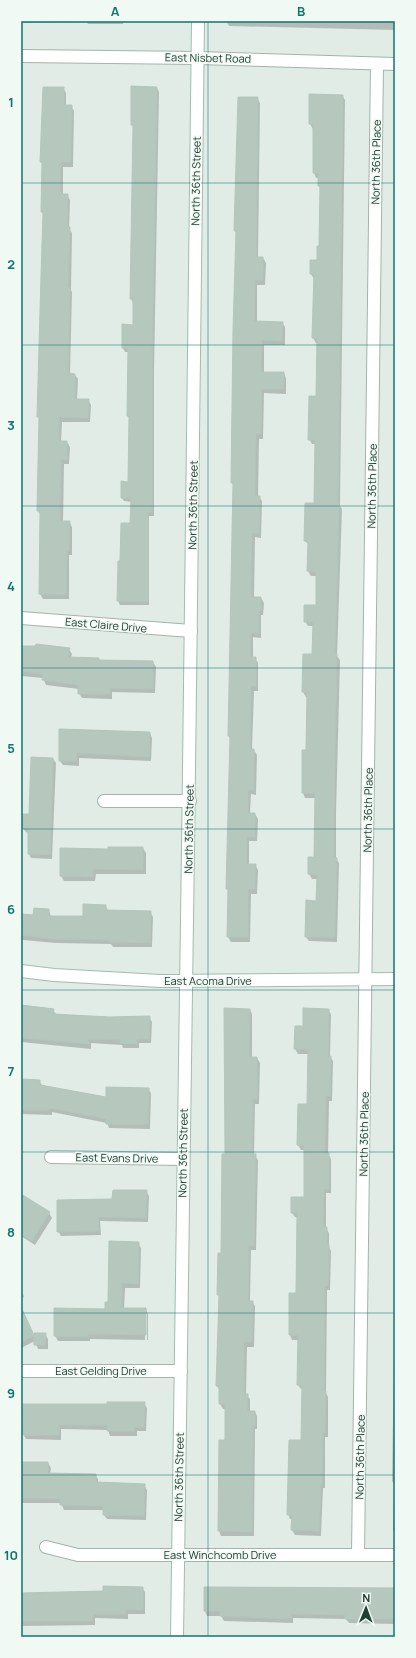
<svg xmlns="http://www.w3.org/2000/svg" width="416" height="1658" font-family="Manrope,sans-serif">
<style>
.shadow{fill:#0003}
.building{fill:#b6c7be;stroke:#b3c6bc}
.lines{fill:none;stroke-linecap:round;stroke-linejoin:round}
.street-casing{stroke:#a3b4ac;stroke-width:14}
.secondary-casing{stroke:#a1bcaf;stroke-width:14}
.street{stroke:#fff;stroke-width:12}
.secondary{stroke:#fff;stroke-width:12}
.grid{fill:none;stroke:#0f766e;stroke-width:1;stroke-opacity:0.55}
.labels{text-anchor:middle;stroke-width:3;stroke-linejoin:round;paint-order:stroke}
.street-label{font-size:11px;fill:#203e32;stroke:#f1f9f4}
.neatline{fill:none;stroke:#0f766e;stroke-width:1.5}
.grid-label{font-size:13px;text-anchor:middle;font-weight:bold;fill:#0f766e}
</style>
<rect width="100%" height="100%" fill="#e1ece6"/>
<!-- shadow -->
<path class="shadow" d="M21 21H123V24H88L87 22 21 23Z
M226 21H395V30L229 26Z
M63 88 66 93V106H71L74 111 73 167H63V195H67L70 200 69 229 72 233 71 290 72 292 70 374 75 375 78 379 77 400H88L91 405 90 422H62L61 442H67L70 447 69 464H64L63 522H69L72 527V555H69V599H43L40 594 41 515 38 511 40 421 38 416 44 215 42 212 43 164 41 162Z
M157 88 159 92 154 373V516H149V605H120L118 601 119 562H121L131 524 132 502 124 501 122 498 129 483 130 419 128 416 129 352H125L123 348 134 326 133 303 131 299 134 129 132 125Z
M342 96 345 100 340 506 342 509 337 656 340 660 336 814V859L339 863 337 942 309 941 306 937 317 902V879H312L309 874V858H315L316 798H305L303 793 307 751 308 697H306L303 692 304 655H313V626H308L305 621 317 606V576H311L308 571 309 545 305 541 315 504 316 444H312L309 439 317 397 318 343H316L313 338 314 279 311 274V261H317L320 247 321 190 319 186V178H316L314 173V129H313L310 124Z
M239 98H257L260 103 258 258H263L266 263 265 285H257V322L282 323 285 327V345H264V373H284L286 378V394L264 393 263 439H259L258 497H259L262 501 261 538 255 537 254 598H261L264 603 263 615H261V638L253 637V658H255L258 663V691H254L252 750H254L257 755 256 795 251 794 250 814H255L258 819 257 841H249V865H255L258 870 257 894H251L250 942H231L228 937 229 892 227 888 231 740 229 736 234 486 232 483 234 331 237 235 235 231Z
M21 647 69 649 72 654 71 658 100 661 153 662 156 667 155 693 112 692V699L82 698 79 693V689L46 685 43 678 21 676Z
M60 730 150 733 152 738 151 761 79 758V766L63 765 60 761Z
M53 759 56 763 52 859 31 858 29 854V833L26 832 23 828 30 815Z
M143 848 146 853V874H96L95 881H64L61 876 109 850Z
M105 906 108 910 150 912 153 917 152 947H113L111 944 56 943 23 940 21 936V915L34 916 49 910 51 917H84Z
M21 1006 53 1010 56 1014 109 1018 149 1017 152 1022 151 1043H139V1048H123L122 1045 91 1043V1049L21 1042Z
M250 1010 252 1014V1058H257L260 1063 259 1104H255L254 1155 258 1160 256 1250H251L250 1302H252L255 1306 254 1347H247L246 1395 250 1399V1412H255L257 1416V1429H255L254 1536H221L219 1531 226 1441V1409H223L220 1404V1391L217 1386 220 1298 218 1294 222 1254 226 1155Z
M328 1010 331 1014 330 1057 333 1061 332 1101H329L328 1154 331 1159V1193H326V1228L329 1233V1247L331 1251 330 1290H327L326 1393 328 1397V1437H325V1488H323L321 1536 295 1535 292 1530 293 1519H290L288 1514 302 1441 303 1389H301L298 1385 299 1340H292L290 1335 297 1294 298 1217H295L292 1213 305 1198V1150H301L298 1145 299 1105H308L309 1054H298L295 1049 304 1027Z
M21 1080 39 1081 42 1085 107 1098 148 1089 151 1093 150 1129 109 1128 107 1123 52 1112V1115L21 1114Z
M146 1191 149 1196 148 1222 100 1221 101 1235 61 1236 58 1231 113 1200Z
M21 1198 49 1213 52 1218 35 1245 21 1236Z
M138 1243 141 1248 140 1288H125L124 1309H146L148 1314V1340H147V1313H145V1340L90 1339V1341H58L55 1336 106 1310Z
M21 1289 24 1297 21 1298Z
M395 1296V1534L393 1530 394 1484 392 1481Z
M21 1308 35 1338 45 1334 48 1339V1349H38L35 1341 21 1348Z
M144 1403 147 1408 146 1431H137V1436H110L108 1430 61 1429V1440L26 1439 23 1434V1430H21V1405H67Z
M21 1463H48L51 1468 50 1474 95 1475 98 1479V1483L144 1485 147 1490 146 1520 107 1519 104 1515V1510H64L61 1503H21Z
M142 1588 145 1592V1614H128V1619L95 1618V1625L22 1626 21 1624V1594L104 1592Z
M395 1594V1624L349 1623 346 1619 293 1618V1623L224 1621 221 1616H207L205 1611Z"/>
<!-- building -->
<path class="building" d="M131 86 157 87 152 368V512H148V602L117 601 118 561H120L121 523H130L131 498H121V481L128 482 129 416H127L128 348H122V324L133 325V299H130L133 125H131Z
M43 87H64V105H72L71 162H61L60 194H68L67 227H70L68 287H70L68 373 75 374V399H89L88 418 59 417V441H67V460L61 459 60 521H70L69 551H67L66 595 39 594 40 511H37L39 417H37L41 276 43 212H41L42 162H40Z
M309 94 343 95 338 503H339L335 654H337L334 808V857L337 858 335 937H305L306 900 316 901 317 875 308 874V857H314L315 793H302V750H306L307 692H302L303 654H312L313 622H304V605H316V572L307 571 308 541H304L305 503H314L315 440H308L309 396H316L317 338H312L314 274H310V260H317V246H319L320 186H318V173H313V124H309Z
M238 97H258L256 257H263V280H255L254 321 283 322 282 341 262 340 261 372H284V389H262L261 434H256L255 496H260L259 533H252L251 597H261V611H259V633H251L250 657H256V686H251L250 749H254V790H248V813H255V837H247L246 864H256L255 889H248V937H227L228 889H226L230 736H228L233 483H231L233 331 236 231H234Z
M36 644 70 648 68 657 99 658V660L153 661V689L110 688V694H78V685L42 680 43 674 21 671V646H35Z
M59 729 150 732 149 757 77 753 76 761H59Z
M31 757 53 758 50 855 28 854V828H22V814H29Z
M108 847H143V870L93 869V877L60 876V848L108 849Z
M83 904 106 905V910L151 911 150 943 109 942V940L53 939 21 935V914L33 915 34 908 49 909V916H83Z
M21 1005 54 1009 53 1014 109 1017 150 1016 149 1039H137V1044L120 1043V1040L89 1039V1044L21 1038Z
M224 1008 250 1009 249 1057H257V1099H253L252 1154H256L254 1246 249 1245 248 1301H253L252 1342H244V1394H248L247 1411H255V1425H253L252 1532 218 1531 219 1440H225V1404H219V1386H216L219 1295H217L218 1253H221L222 1154H225Z
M303 1008 329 1009 328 1056H331L330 1096H326L325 1153H329V1189H324L323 1227H327V1245H329L328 1286H325L324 1391H326L325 1433H323L322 1483H321L319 1531 291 1530 292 1515H287L289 1440H301L302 1385H297L298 1335H289V1293H296L297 1213H291V1197H304V1146L297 1145 298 1104H307L308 1049H294L295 1026H303Z
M21 1079 40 1080V1085L106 1097V1087L149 1088 148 1124H106V1119L49 1108V1110H21Z
M113 1190H147L146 1218 98 1217 99 1231 57 1232V1200L112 1199Z
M21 1194 50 1212 32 1241 21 1234Z
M109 1241 139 1242 138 1284 122 1283V1308H146V1335L88 1334V1337L54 1336V1308L105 1309V1302H108Z
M21 1307 34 1335V1333H46L45 1345H34V1336L21 1342Z
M107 1402H145L144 1427H134V1431H107V1425H59V1435H22L23 1404H107Z
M21 1462H48V1473L96 1474V1482L145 1484 144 1516 103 1515V1506L60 1505V1499L21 1498Z
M103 1586 143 1587V1610L126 1609 125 1614H93V1621H21V1593L103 1591Z
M204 1587 395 1588V1619H345V1615L291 1614V1619L220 1616V1611H204Z"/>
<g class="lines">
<defs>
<path id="street" d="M21 56 198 58 395 64
M21 618 191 631
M104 801H190
M51 1157 183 1159
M21 1371H181
M46 1547 78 1555H395
M358 1555 377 64"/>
<path id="secondary" d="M21 971 54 975 160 981 395 979
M177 1637C183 1098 194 560 198 21"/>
</defs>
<!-- street casing -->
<use href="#street" class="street-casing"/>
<!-- secondary casing -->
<use href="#secondary" class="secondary-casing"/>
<!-- street -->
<use href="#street" class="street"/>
<!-- secondary -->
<use href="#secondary" class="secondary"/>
</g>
<!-- grid -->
<path class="grid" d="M208 21V1637M21 183H395M21 345H395M21 506H395M21 668H395M21 829H395M21 990H395M21 1152H395M21 1313H395M21 1475H395"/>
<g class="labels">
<!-- street labels -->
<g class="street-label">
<text transform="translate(208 58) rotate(1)" y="4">East Nisbet Road</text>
<text transform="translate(376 162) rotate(-89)" y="4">North 36th Place</text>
<text transform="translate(196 181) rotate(-89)" y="4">North 36th Street</text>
<text transform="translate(372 486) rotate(-89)" y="4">North 36th Place</text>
<text transform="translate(193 505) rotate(-89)" y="4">North 36th Street</text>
<text transform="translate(106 625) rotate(5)" y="4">East Claire Drive</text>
<text transform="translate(368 810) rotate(-89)" y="4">North 36th Place</text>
<text transform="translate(189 829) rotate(-89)" y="4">North 36th Street</text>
<text x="208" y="985">East Acoma Drive</text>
<text transform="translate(364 1134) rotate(-89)" y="4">North 36th Place</text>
<text transform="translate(183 1153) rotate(-89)" y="4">North 36th Street</text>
<text transform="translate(117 1158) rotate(1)" y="4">East Evans Drive</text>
<text x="101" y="1375">East Gelding Drive</text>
<text transform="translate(360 1457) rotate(-89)" y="4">North 36th Place</text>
<text transform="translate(179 1477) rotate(-89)" y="4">North 36th Street</text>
<text x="220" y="1559">East Winchcomb Drive</text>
</g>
</g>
<!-- border -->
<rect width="416" height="1658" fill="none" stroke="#f1f9f4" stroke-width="44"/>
<!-- north arrow -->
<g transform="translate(366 1608) rotate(1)" stroke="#f1f9f4" stroke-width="3" paint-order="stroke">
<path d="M0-3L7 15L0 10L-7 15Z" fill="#203e32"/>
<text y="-6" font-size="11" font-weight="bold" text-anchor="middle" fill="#203e32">N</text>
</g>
<rect x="22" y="22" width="372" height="1614" class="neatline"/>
<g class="grid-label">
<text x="115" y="16">A</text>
<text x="301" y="16">B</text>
<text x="11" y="107">1</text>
<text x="11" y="269">2</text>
<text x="11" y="430">3</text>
<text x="11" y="591">4</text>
<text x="11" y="753">5</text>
<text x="11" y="914">6</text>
<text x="11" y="1076">7</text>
<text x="11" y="1237">8</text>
<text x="11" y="1398">9</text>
<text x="11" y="1560">10</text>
</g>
</svg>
